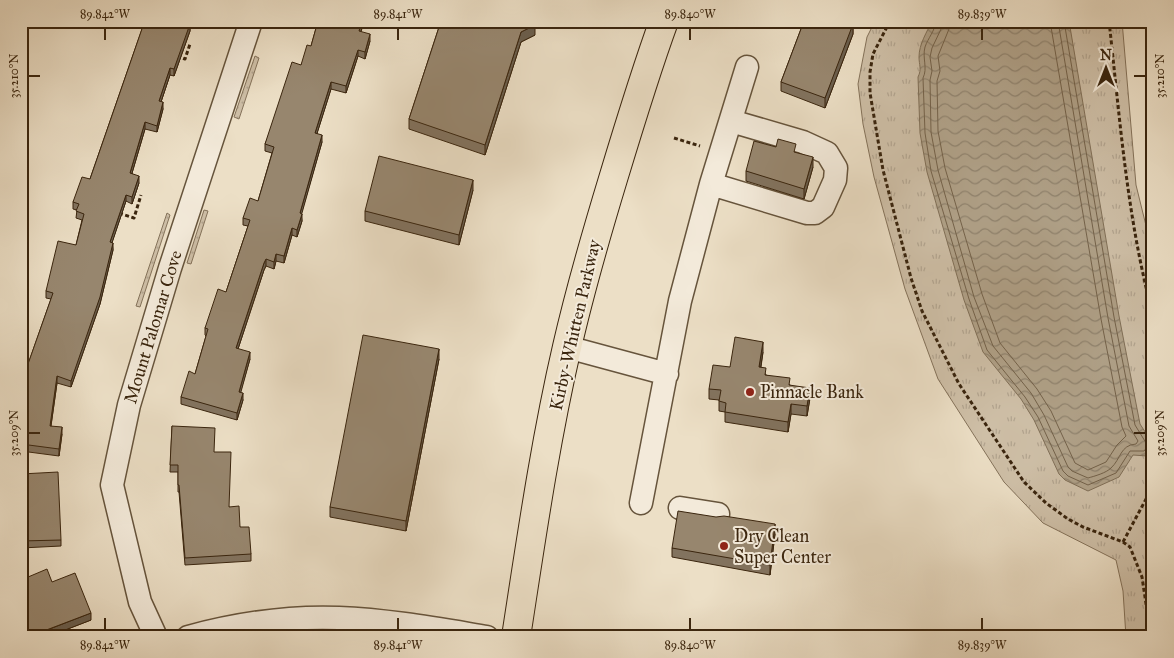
<svg xmlns="http://www.w3.org/2000/svg" width="1174" height="658" font-family="'IM FELL Great Primer',serif">
<style>
.grass{fill:url(#grass-dots);stroke:#84725a}
.park{fill:url(#park-tufts);stroke:#84725a}
.water{fill:url(#water-waves);stroke:#806f57}
.lines{fill:none;stroke-linecap:round;stroke-linejoin:round}
.shore{stroke:#74624a;stroke-width:1}
.minor-casing{stroke:#66543c;stroke-width:25}
.major-casing{stroke:#3a250e;stroke-width:30}
.path{stroke:#3a250e;stroke-width:3;stroke-dasharray:4 2.5;stroke-linecap:butt}
.minor{stroke:#f3eada;stroke-width:22}
.major{stroke:#ecdfc6;stroke-width:28}
.wall{fill:#82735f;stroke:#3a250e}
.shaded-wall{fill:#6a5e4d;stroke:#3a250e}
.building{fill:#97866e;stroke:#3a250e}
.ticks{fill:none;stroke:#3a250e;stroke-width:2}
.poi-dot{fill:#8f2418;stroke:#f3eada;stroke-width:2}
.labels{text-anchor:middle;stroke-width:4;stroke-linejoin:round;paint-order:stroke}
.street-label{font-size:18px;fill:#3a250e;stroke:#f3eada}
.poi-label{font-size:18px;fill:#3a250e;stroke:#f3eada;text-anchor:start}
.neatline{fill:none;stroke:#3a250e;stroke-width:2}
.ticks-label{font-size:12px;text-anchor:middle;fill:#3a250e}
</style>
<defs>
<pattern id="grass-dots" width="8" height="8" patternUnits="userSpaceOnUse" patternTransform="scale(1.25)"><rect width="8" height="8" fill="#cebfa7"/><path d="M2 2h.1M6 6h.1" fill="none" stroke="#b2a48f" stroke-width="1.8" stroke-linecap="round"/></pattern>
<pattern id="park-tufts" width="24" height="20" patternUnits="userSpaceOnUse" patternTransform="scale(1.25)"><rect width="24" height="20" fill="#cebfa7"/><path d="M3 7l-1-3M5 7V3M7 7l1-3M15 17l-1-3M17 17v-4M19 17l1-3" fill="none" stroke="#b2a48f"/></pattern>
<pattern id="water-waves" width="16" height="10" patternUnits="userSpaceOnUse" patternTransform="scale(1.25)"><rect width="16" height="10" fill="#afa087"/><path d="M0 5q4-4 8 0t8 0" fill="none" stroke="#8f826d"/></pattern>
</defs>
<rect width="100%" height="100%" fill="#ecdfc6"/>
<filter id="stains"><feTurbulence type="fractalNoise" baseFrequency=".004" numOctaves="4"/><feColorMatrix values="0 0 0 0 .2 0 0 0 0 .09 0 0 0 0 .02 0 0 0 .5 -.17"/></filter>
<radialGradient id="worn" r=".72"><stop offset=".6" stop-color="#630" stop-opacity="0"/><stop offset="1" stop-color="#630" stop-opacity=".3"/></radialGradient>
<!-- grass -->
<path class="grass" d="M255 56 259 58 239 119 234 117Z
M204 210 208 211 191 264 187 263Z
M167 213 170 215 140 307 136 306Z"/>
<!-- park -->
<path class="park" d="M875 21H1122L1136 185 1153 254V637H1126L1123 591 1116 560 1043 523 1004 482 938 379 905 289 874 177 863 124 858 84 867 37Z"/>
<!-- water -->
<path class="water" d="M932 21H1069L1119 316 1140 424 1151 441 1153 450 1147 456 1133 455 1119 477 1088 491 1065 480 1059 474 1034 420 1021 399 983 352 964 300 927 172 920 133 918 77C922 69 919 65 919 57 919 44 927 32 932 21Z"/>
<g class="lines">
<!-- shore -->
<path class="shore" d="M936 21C935 31 928 38 925 47 922 58 928 68 923 78L925 133 931 171 969 299 987 350 1025 397 1038 417 1063 471 1068 476 1088 485 1116 473 1130 451H1144L1148 446 1135 425 1114 317 1064 21
M943 21 942 27 932 48 930 57 932 71 930 80 931 132 938 170 974 297 993 346 1031 393 1044 415 1068 467 1072 471 1088 478C1095 476 1106 473 1111 468 1121 459 1120 445 1136 444L1138 441 1129 426 1108 318 1058 21
M950 21 949 29 938 56 940 71 937 81 938 131 945 168 982 294 1000 343 1037 389 1051 411 1075 463 1088 470 1106 462 1117 445 1126 436 1122 427 1101 319 1050 21"/>
<defs>
<path id="minor" d="M711 184 807 213H815L823 207 835 180 836 168 827 153 803 142 731 121
M567 347 667 374
M641 503 680 301 711 184 747 67
M680 508 718 514
M156 637 140 602 112 485 129 405 170 268 251 21
M188 637C236 624 289 616 339 618 389 620 438 629 487 637"/>
<path id="major" d="M516 637C531 540 545 442 567 347 580 290 596 235 613 179 629 126 645 73 664 21"/>
</defs>
<!-- minor casing -->
<use href="#minor" class="minor-casing"/>
<!-- major casing -->
<use href="#major" class="major-casing"/>
<!-- path -->
<path class="path" d="M890 21 873 54 870 72V93L883 170 911 278 922 311 959 384 1024 482 1046 503 1068 519 1083 527 1123 542 1130 547 1142 577 1151 637
M1109 21C1120 119 1127 219 1153 315
M177 56 185 59 190 44
M674 138 700 146
M119 213 134 218 141 195
M1123 542 1153 486"/>
<!-- minor -->
<use href="#minor" class="minor"/>
<!-- major -->
<use href="#major" class="major"/>
</g>
<!-- wall -->
<path class="wall" d="M318 21H364L361 32 370 41 365 59 358 56 346 93 331 89 317 133 322 142 301 214 302 221 297 237 292 235 284 263 276 261 274 269 266 266 264 270 238 349 250 359 240 393 243 400 237 420 181 404V397L195 374 206 336 205 335V328L226 292 248 226 243 225V218L258 201 272 153 265 151V144L301 65 311 46Z
M441 21 535 35 521 42 485 155 409 129V119Z
M804 21H856L853 29V34L825 108 781 91V82Z
M142 22 190 24V31L174 76 170 75 161 102 163 109 157 132 145 129 132 173 139 183 132 204 126 201 112 242 113 250 100 304 71 387 57 383 51 426 62 434 59 456 21 451V384L51 299 46 298V291L76 245 82 220 76 218 77 210 73 209V202L90 179 142 29Z
M796 153 813 167 804 199 746 181V171Z
M473 190 459 245 365 221V211Z
M763 352 761 367 766 375 790 385 810 398 807 416 791 414 788 432 725 422V412L719 411V400L709 399V389L730 367Z
M439 359 406 531 330 517V507Z
M172 426 214 452 229 507 240 527 251 554V561L185 565 179 492H178V472H170Z
M21 516 61 540V546L21 548Z
M775 534 770 575 672 557V548Z
M21 580 91 620 47 637H25L21 626Z"/>
<!-- shaded-wall -->
<path class="shaded-wall" d="M189 21H191L190 24V31L174 76V69Z
M362 21H364L359 38V31Z
M852 21H856L853 29V34L825 108V98Z
M535 25V35L521 42 485 155V145L521 32Z
M370 34V41L365 59V52Z
M358 50V56L346 93V86Z
M170 68V75L159 108V101Z
M331 82V89L315 140V133Z
M163 102V109L157 132V126Z
M145 122V129L130 180V173Z
M322 135V142L300 220V213Z
M813 157V167L804 199V189Z
M139 176V183L132 204V197Z
M473 180V190L459 245V235Z
M126 195V201L110 249V242Z
M302 214V221L297 237V230Z
M292 228V235L284 263V256Z
M113 243V250L100 304 71 387V381Z
M276 254V261L274 269V262Z
M266 259V266L264 270 236 355V348L264 263Z
M763 342V352L759 377V367Z
M439 349V359L406 531V521Z
M250 352V359L239 399V392Z
M57 376V383L50 432V426Z
M810 388V398L807 416V406Z
M243 393V400L237 420V413Z
M791 404V414L788 432V422Z
M62 427V434L59 456V449Z
M775 524V534L770 575V565Z
M91 613V620L47 637H29Z"/>
<!-- building -->
<path class="building" d="M142 21H189L188 24H190L174 69 170 68 159 101 163 102 157 126 145 122 130 173 139 176 132 197 126 195 110 242 113 243 100 297 71 381 57 376 50 426 62 427 59 449 21 444V384L53 293 46 291 58 241 76 245 84 214 76 211 79 204 73 202 82 177 90 179 144 23 142 22Z
M318 21H362L359 31 370 34 365 52 358 50 346 86 331 82 315 133 322 135 300 213 302 214 297 230 292 228 284 256 276 254 274 262 266 259 264 263 236 348 250 352 239 392 243 393 237 413 181 397 189 371 195 374 208 329 205 328 218 289 226 292 250 220 243 218 250 198 258 201 274 147 265 144 292 62 301 65 307 45 311 46Z
M441 21H534L535 25 521 32 485 145 409 119Z
M804 21H852L851 23 853 24 825 98 781 82Z
M778 139 796 144 794 152 813 157 804 189 746 171 754 141 776 147Z
M379 156 473 180 459 235 365 211Z
M363 335 439 349 406 521 330 507Z
M735 337 763 342 759 367 766 368 765 375 790 378 789 385 810 388 807 406 791 404 788 422 725 412 726 403 719 401 721 390 709 389 713 365 730 367Z
M172 426 215 428 214 452H231L229 507 239 506 240 527H249L251 554 185 558 179 485H178V465H170Z
M58 472 61 540 21 541V516H22L21 474Z
M678 511 716 517 724 516 775 524 770 565 672 548Z
M47 569 52 582 75 573 91 613 28 637 21 620V580Z"/>
<!-- ticks -->
<path class="ticks" d="M105 28V40M398 28V40M690 28V40M982 28V40M28 76H40M1134 76H1146M28 433H40M1134 433H1146M105 618V630M398 618V630M690 618V630M982 618V630"/>
<!-- markers -->
<g class="poi-dot">
<circle cx="750" cy="392" r="5"/>
<circle cx="724" cy="546" r="5"/>
</g>
<g class="labels">
<!-- street labels -->
<g class="street-label">
<text transform="translate(575 325) rotate(-77)" y="6">Kirby-Whitten Parkway</text>
<text transform="translate(153 327) rotate(-73)" y="6">Mount Palomar Cove</text>
</g>
<!-- poi labels -->
<g class="poi-label">
<text x="760" y="398">Pinnacle Bank</text>
<text x="734" y="542">Dry Clean<tspan x="734" dy="21">Super Center</tspan></text>
</g>
</g>
<!-- margin -->
<rect width="1174" height="658" fill="none" stroke="#ecdfc6" stroke-width="55"/>
<!-- north arrow -->
<g transform="translate(1106 68)" stroke="#f3eada" stroke-width="4" paint-order="stroke">
<path d="M0-4L9 19L0 12L-9 19Z" fill="#3a250e"/>
<text y="-8" font-size="14" font-weight="bold" text-anchor="middle" fill="#3a250e">N</text>
</g>
<rect x="28" y="28" width="1118" height="602" class="neatline"/>
<g class="ticks-label">
<text x="105" y="18">89.842°W</text>
<text x="398" y="18">89.841°W</text>
<text x="690" y="18">89.840°W</text>
<text x="982" y="18">89.839°W</text>
<text transform="translate(14 76) rotate(-90)" y="4">35.210°N</text>
<text transform="translate(1160 76) rotate(-90)" y="4">35.210°N</text>
<text transform="translate(14 433) rotate(-90)" y="4">35.209°N</text>
<text transform="translate(1160 433) rotate(-90)" y="4">35.209°N</text>
<text x="105" y="649">89.842°W</text>
<text x="398" y="649">89.841°W</text>
<text x="690" y="649">89.840°W</text>
<text x="982" y="649">89.839°W</text>
</g>
<rect width="100%" height="100%" filter="url(#stains)"/>
<rect width="100%" height="100%" fill="url(#worn)"/>
</svg>
